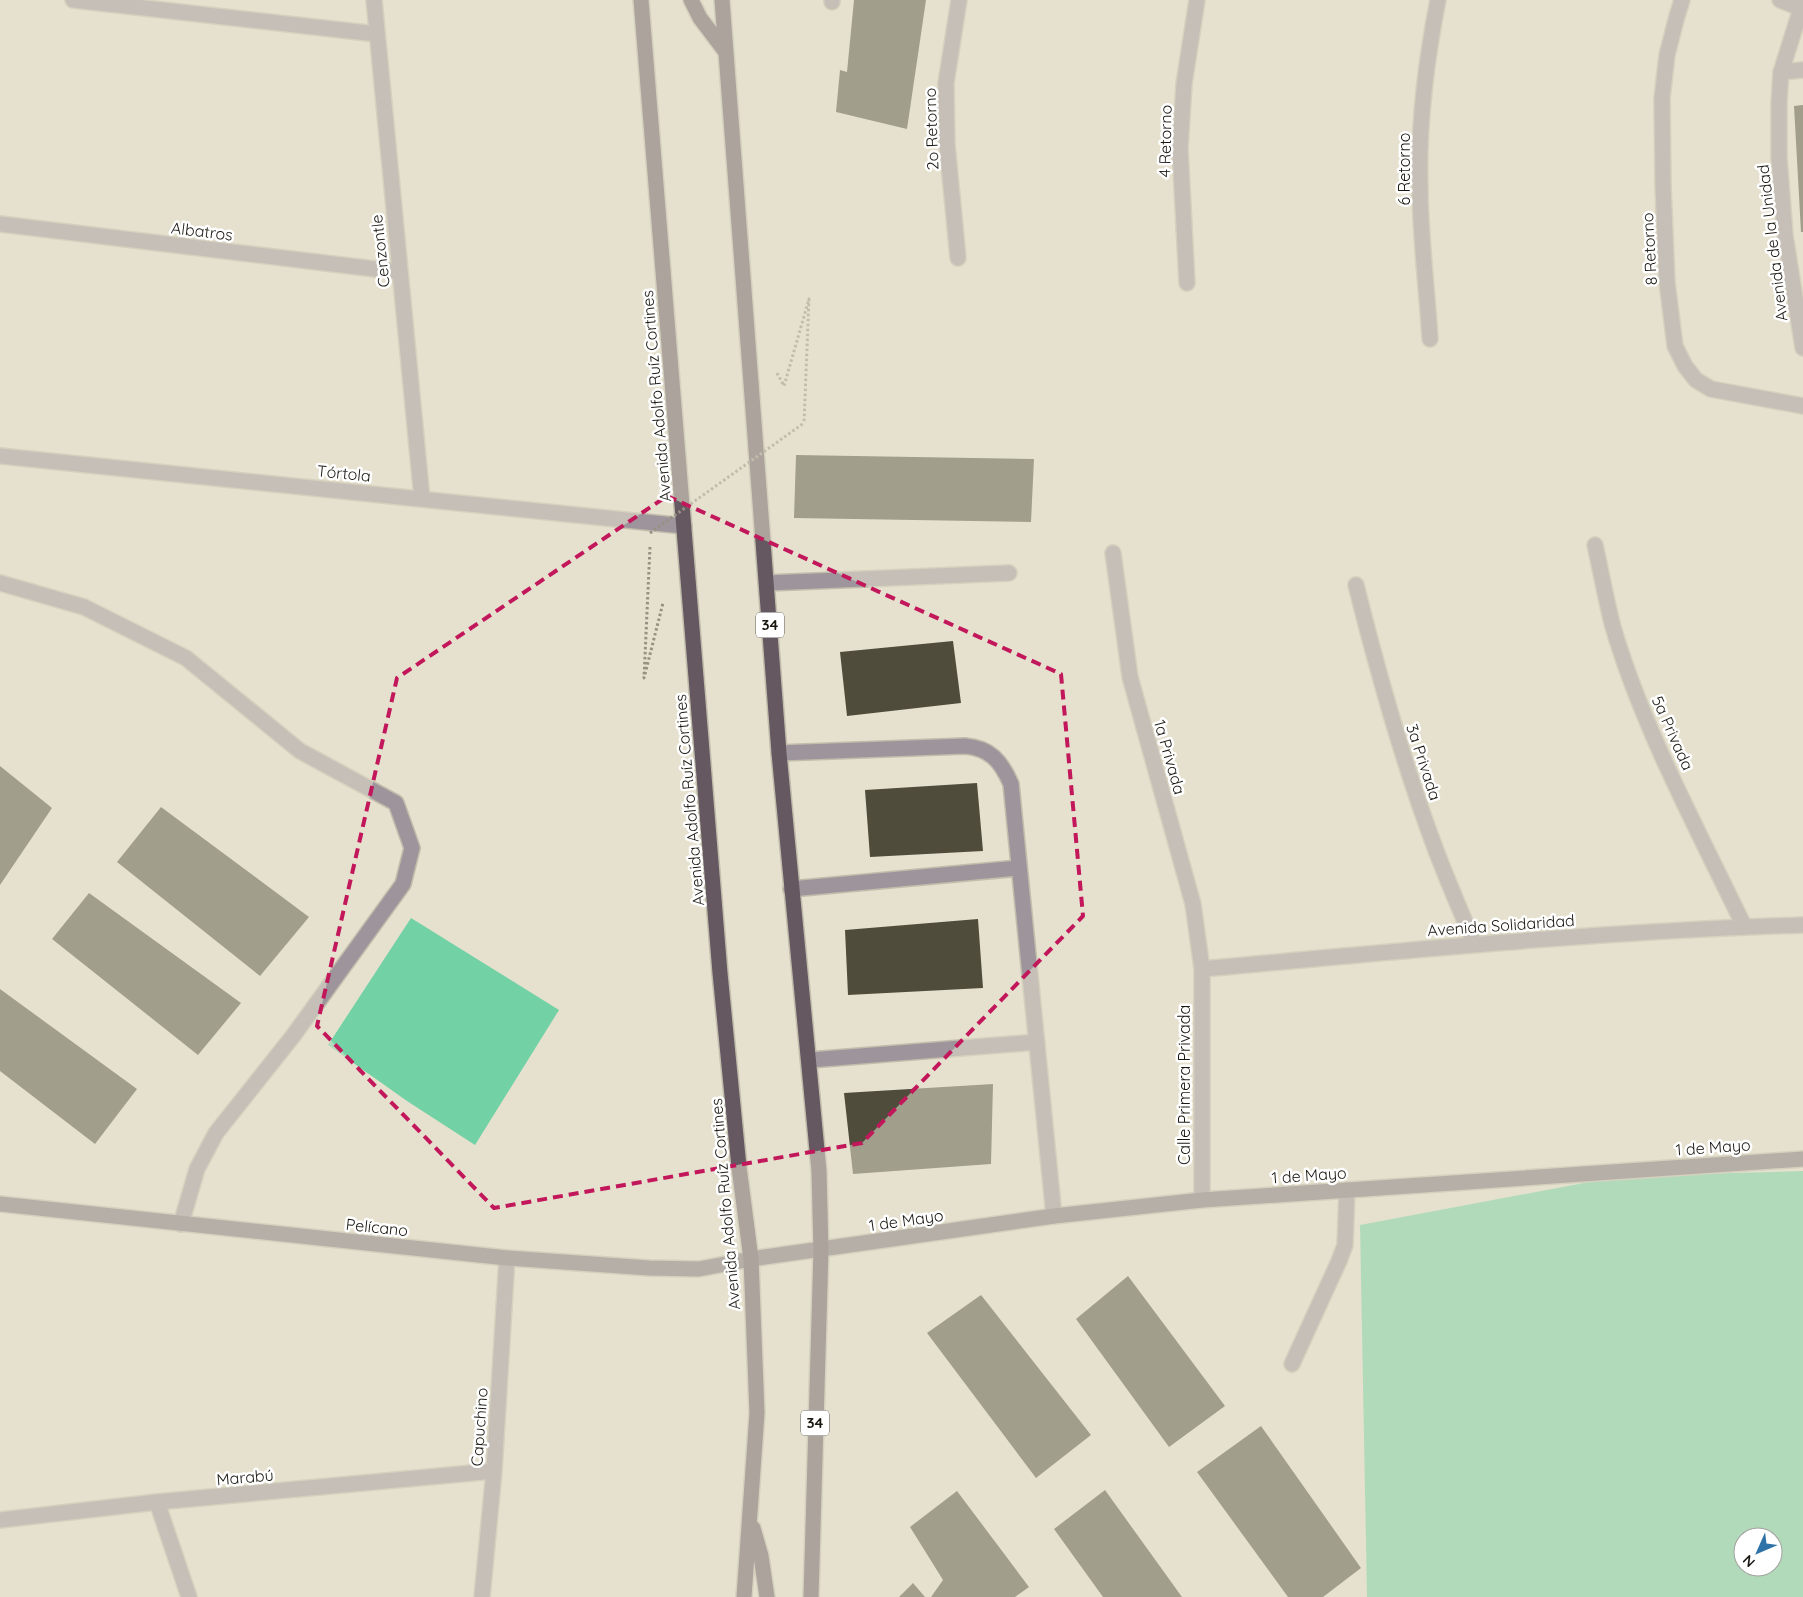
<svg xmlns="http://www.w3.org/2000/svg" width="1803" height="1597" font-family="Quicksand,sans-serif">
<style>
.green{fill:#72d1a5;fill-rule:evenodd}
.building{fill:#504c3c}
.lines{fill:none;stroke-linecap:round;stroke-linejoin:round}
.lane-casing{stroke:#c1bdac;stroke-width:18}
.street-casing{stroke:#c1bdac;stroke-width:18}
.secondary-casing{stroke:#c1bdac;stroke-width:18}
.primary-casing{stroke:#c1bdac;stroke-width:18}
.path{stroke:#959183;stroke-width:3;stroke-dasharray:2.5 2.5;stroke-linecap:butt}
.lane{stroke:#9d959b;stroke-width:15}
.street{stroke:#9d959b;stroke-width:15}
.secondary{stroke:#7c7179;stroke-width:15}
.primary{stroke:#655861;stroke-width:15}
.path-bridge{stroke:#959183;stroke-width:3;stroke-dasharray:2.5 2.5;stroke-linecap:butt}
.marked{fill:none;stroke:#c2185b;stroke-width:4;stroke-dasharray:10 6;stroke-linejoin:round}
.labels{text-anchor:middle;stroke-width:5;stroke-linejoin:round;paint-order:stroke}
.shield{fill:#fff;stroke:#5e5d58;stroke-width:1}
.shield-label{font-size:15px;font-weight:bold;fill:#191710}
.street-label{font-size:16px;fill:#191710;stroke:#fff}
</style>
<rect width="100%" height="100%" fill="#e6e1ce"/>
<!-- green -->
<path class="green" d="M411 918 559 1010 475 1145 407 1101 328 1045Z
M1803 1171V1597H1367L1360 1225 1621 1176ZM1743 1537H1773V1567H1743Z"/>
<!-- building -->
<path class="building" d="M854 0H926L907 129 836 112 840 70 847 72Z
M1803 105V232H1801L1794 106Z
M796 455 1034 459 1031 522 794 518Z
M953 641 961 703 847 716 840 652Z
M0 766 52 808 0 885Z
M977 783 983 851 870 857 865 790Z
M161 807 309 917 260 976 117 862Z
M89 893 241 1003 198 1055 52 939Z
M978 919 983 988 848 995 845 930Z
M0 989 137 1089 95 1144 0 1071Z
M993 1084 991 1164 853 1174 844 1093Z
M1128 1276 1225 1406 1169 1447 1076 1319Z
M981 1295 1091 1435 1036 1478 927 1333Z
M1261 1426 1361 1568 1323 1597H1288L1197 1472Z
M1105 1490 1182 1597H1103L1054 1529Z
M957 1491 1029 1587 1015 1597H931L943 1580 910 1527Z
M913 1583 925 1597H899Z"/>
<g class="lines">
<defs>
<path id="lane" d="M832 2V0
M1781 72 1803 70
M0 583 84 607 186 658 300 751 396 803 412 848 403 884 293 1036 216 1133 197 1169 181 1224
M767 583 1009 573
M779 753 965 746C990 748 1001 761 1011 784L1054 1216
M791 889 1019 868
M810 1060 1037 1042
M1292 1364 1339 1261 1345 1245 1347 1190"/>
<path id="street" d="M73 0 377 34
M374 0 422 499
M1682 0 1677 16 1667 55 1662 98 1663 186 1667 282 1675 346 1685 366 1696 380 1711 389 1803 406
M1780 0 1800 8
M1803 2 1781 72 1779 102V157L1785 235 1803 348
M0 224 400 272
M958 258 947 144 946 83 959 0
M1187 283 1180 149 1184 84 1197 0
M1430 339C1427 288 1420 237 1420 186 1418 123 1426 61 1438 0
M0 456 684 526
M1595 545C1601 572 1606 600 1613 627 1643 729 1698 830 1744 926
M1113 553 1130 677 1193 904 1202 969V1200
M1356 585C1378 673 1402 760 1434 845 1446 878 1461 911 1474 944
M1202 969C1402 951 1602 931 1803 925
M157 1502 189 1597
M0 1520 157 1502 494 1471
M482 1597 494 1471 507 1258"/>
<path id="secondary" d="M0 1204 507 1258 649 1268 699 1269 751 1259 1054 1216 1202 1200 1803 1159"/>
<path id="primary" d="M641 0 720 973 739 1167 751 1259 757 1413 744 1597
M691 0 700 18 725 51
M722 0 779 753 819 1171 821 1250 811 1597
M753 1528 761 1556 767 1597"/>
</defs>
<!-- lane casing -->
<use href="#lane" class="lane-casing"/>
<!-- street casing -->
<use href="#street" class="street-casing"/>
<!-- secondary casing -->
<use href="#secondary" class="secondary-casing"/>
<!-- primary casing -->
<use href="#primary" class="primary-casing"/>
<!-- path -->
<path class="path" d="M777 373 784 386 809 299 804 423
M650 547 644 678 663 603"/>
<!-- lane -->
<use href="#lane" class="lane"/>
<!-- street -->
<use href="#street" class="street"/>
<!-- secondary -->
<use href="#secondary" class="secondary"/>
<!-- primary -->
<use href="#primary" class="primary"/>
<!-- path-bridge -->
<path class="path-bridge" d="M650 533 804 423"/>
</g>
<!-- marked area -->
<path d="M0 0H1803V1597H0ZM667 496 1061 674 1083 916 862 1143 494 1208 317 1026 397 678Z" fill="#e6e1ce" fill-opacity=".55" fill-rule="evenodd"/>
<path class="marked" d="M667 496 1061 674 1083 916 862 1143 494 1208 317 1026 397 678Z"/>
<g class="labels">
<!-- shield labels -->
<g class="shield">
<rect x="756" y="612.5" width="28" height="25" rx="4"/>
<rect x="801" y="1410.5" width="28" height="25" rx="4"/>
</g>
<g class="shield-label">
<text x="770" y="630">34</text>
<text x="815" y="1428">34</text>
</g>
<!-- street labels -->
<g class="street-label">
<text transform="translate(931 129) rotate(-92)" y="6">2o Retorno</text>
<text transform="translate(1165 141) rotate(-89)" y="6">4 Retorno</text>
<text transform="translate(1404 169) rotate(-90)" y="6">6 Retorno</text>
<text transform="translate(202 231) rotate(7)" y="6">Albatros</text>
<text transform="translate(1772 243) rotate(-97)" y="6">Avenida de la Unidad</text>
<text transform="translate(1649 249) rotate(-93)" y="6">8 Retorno</text>
<text transform="translate(380 251) rotate(-96)" y="6">Cenzontle</text>
<text transform="translate(656 396) rotate(-95)" y="6">Avenida Adolfo Ruíz Cortines</text>
<text transform="translate(344 473) rotate(6)" y="6">Tórtola</text>
<text transform="translate(1673 733) rotate(66)" y="6">5a Privada</text>
<text transform="translate(1170 757) rotate(74)" y="6">1a Privada</text>
<text transform="translate(1424 762) rotate(72)" y="6">3a Privada</text>
<text transform="translate(689 800) rotate(-95)" y="6">Avenida Adolfo Ruíz Cortines</text>
<text transform="translate(1501 925) rotate(-4)" y="6">Avenida Solidaridad</text>
<text transform="translate(1184 1085) rotate(-90)" y="6">Calle Primera Privada</text>
<text transform="translate(1713 1147) rotate(-4)" y="6">1 de Mayo</text>
<text transform="translate(1309 1175) rotate(-4)" y="6">1 de Mayo</text>
<text transform="translate(725 1204) rotate(-95)" y="6">Avenida Adolfo Ruíz Cortines</text>
<text transform="translate(906 1220) rotate(-8)" y="6">1 de Mayo</text>
<text transform="translate(377 1227) rotate(6)" y="6">Pelícano</text>
<text transform="translate(479 1427) rotate(-86)" y="6">Capuchino</text>
<text transform="translate(245 1477) rotate(-5)" y="6">Marabú</text>
</g>
</g>
<!-- north arrow -->
<g transform="translate(1758 1552) rotate(225)"><circle r="24" fill="#ffffff" stroke="#a3a29f"/>
<path d="M0-4L9 19L0 12L-9 19Z" fill="#2e72a7"/>
<text y="-8" font-size="14" font-weight="bold" text-anchor="middle" fill="#191710">N</text>
</g>
</svg>
